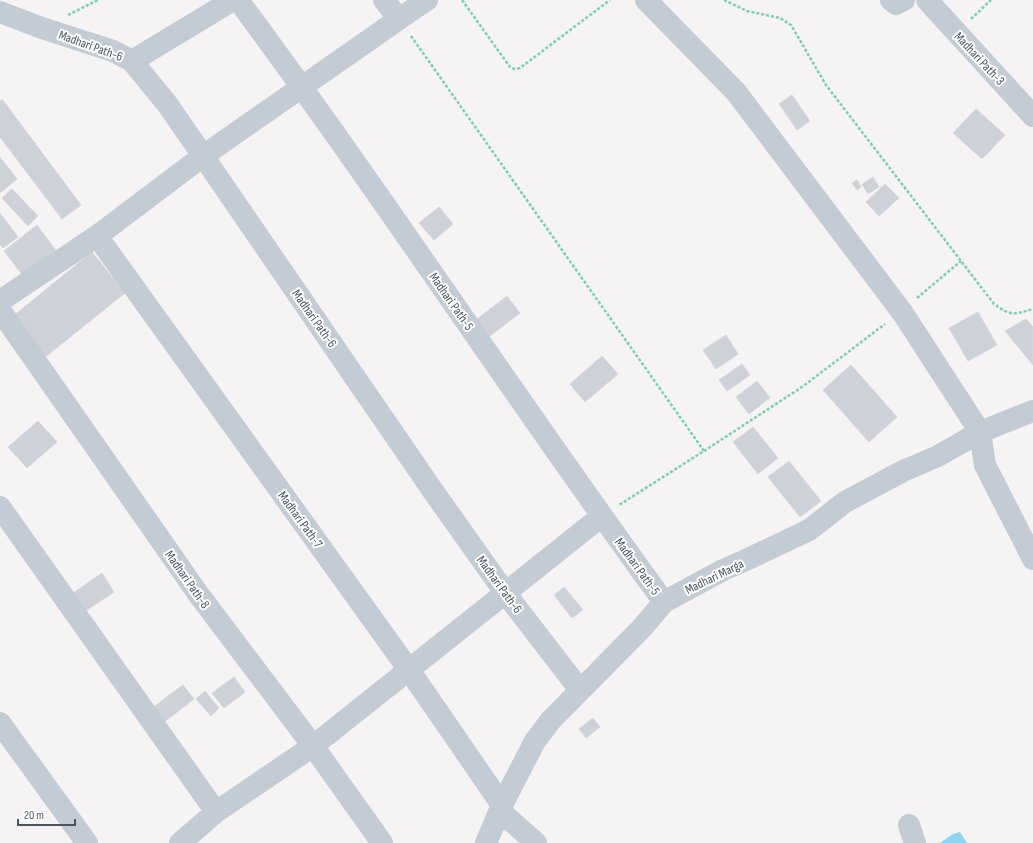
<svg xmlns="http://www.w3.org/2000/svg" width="1033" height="843" font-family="'Sofia Sans Condensed',sans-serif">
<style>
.water{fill:#8ed3ef}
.building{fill:#ced1d7;stroke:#d6d8de}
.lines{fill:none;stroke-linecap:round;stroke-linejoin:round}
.path{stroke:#78d1ac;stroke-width:2.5;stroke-dasharray:3 2;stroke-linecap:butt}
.minor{stroke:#c3cbd4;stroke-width:22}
.labels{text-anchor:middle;stroke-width:4;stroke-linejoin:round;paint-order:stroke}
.street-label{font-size:13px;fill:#495461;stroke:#fff}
</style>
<rect width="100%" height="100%" fill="#f5f3f3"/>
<!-- water -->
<path class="water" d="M960 832 967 843H940L953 834Z"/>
<!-- building -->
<path class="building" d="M792 95 810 121 797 130 779 104Z
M2 99 81 205 62 219 0 137V101Z
M976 109 1005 135 982 159 953 133Z
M0 157 17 179 0 193Z
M873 177 879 187 868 194 862 184Z
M857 180 861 187 857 190 852 183Z
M885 184 899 198 879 216 866 202Z
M12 189 38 216 28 226 2 198Z
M439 207 453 224 434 240 419 223Z
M0 213 18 237 3 248 0 244Z
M37 225 57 252 24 277 4 251Z
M92 252 125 293 44 358 12 317Z
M507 296 520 313 486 339 473 322Z
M978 312 997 345 968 361 949 328Z
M1026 319 1033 327V365L1005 331Z
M726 335 738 354 716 369 703 350Z
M602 356 618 374 585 402 570 384Z
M742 364 750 375 727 391 719 380Z
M851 365 897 417 869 442 823 390Z
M757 381 770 398 749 414 736 397Z
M38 421 57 442 27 468 8 447Z
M753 427 778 458 758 474 733 442Z
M789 461 821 501 800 517 768 477Z
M102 573 114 592 81 614 69 596Z
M564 587 583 610 572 618 554 595Z
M234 677 245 692 224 708 212 693Z
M183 685 194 699 163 723 152 708Z
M205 691 219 708 211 716 196 699Z
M593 718 600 727 586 738 579 729Z"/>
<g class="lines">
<!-- path -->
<path class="path" d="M462 0 510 67 514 69 520 68 610 0
M724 0 747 11 780 18 791 25 826 85 994 304C1011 316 1013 315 1033 309
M68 15 98 0
M971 19 991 0
M411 36 704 451 619 505
M917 298 961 261
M704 451 802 387 885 324"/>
<!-- minor -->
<path class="minor" d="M238 0C385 198 519 404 664 602
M384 0 399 19 427 0
M646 0 736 92 902 312 980 432 985 465 1033 559
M891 0 896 4 904 0
M927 0 1033 116
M0 12 42 28 113 51 132 61 168 105 433 491 506 594 580 690
M132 61 233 0
M97 236 409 670 502 805
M0 301 97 236 203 156 399 19
M0 310 199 595 313 746 382 843
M0 507 216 812
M0 723 87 843
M500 811 536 843
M909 825 915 843
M180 843 216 812 313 746 602 516
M486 843 502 805 535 741 551 720 641 629 664 602 723 570 748 559 809 530 845 502 903 471 938 456 980 432 1033 411"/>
</g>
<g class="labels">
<!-- street labels -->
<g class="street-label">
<text transform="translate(91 45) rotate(20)" y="5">Madhari Path-6</text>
<text transform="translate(980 58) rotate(47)" y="5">Madhari Path-3</text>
<text transform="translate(452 301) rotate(55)" y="5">Madhari Path-5</text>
<text transform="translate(315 318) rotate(55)" y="5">Madhari Path-6</text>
<text transform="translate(301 519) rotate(54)" y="5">Madhari Path-7</text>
<text transform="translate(638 566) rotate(54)" y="5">Madhari Path-5</text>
<text transform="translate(714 576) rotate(-26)" y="5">Madhari Marga</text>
<text transform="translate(188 579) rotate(55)" y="5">Madhari Path-8</text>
<text transform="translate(500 584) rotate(54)" y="5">Madhari Path-6</text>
</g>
</g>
<!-- scale -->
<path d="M18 819v6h57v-6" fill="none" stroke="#495461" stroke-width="2"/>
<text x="24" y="819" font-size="12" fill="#495461" stroke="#ffffff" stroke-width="3" paint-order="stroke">20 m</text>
</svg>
